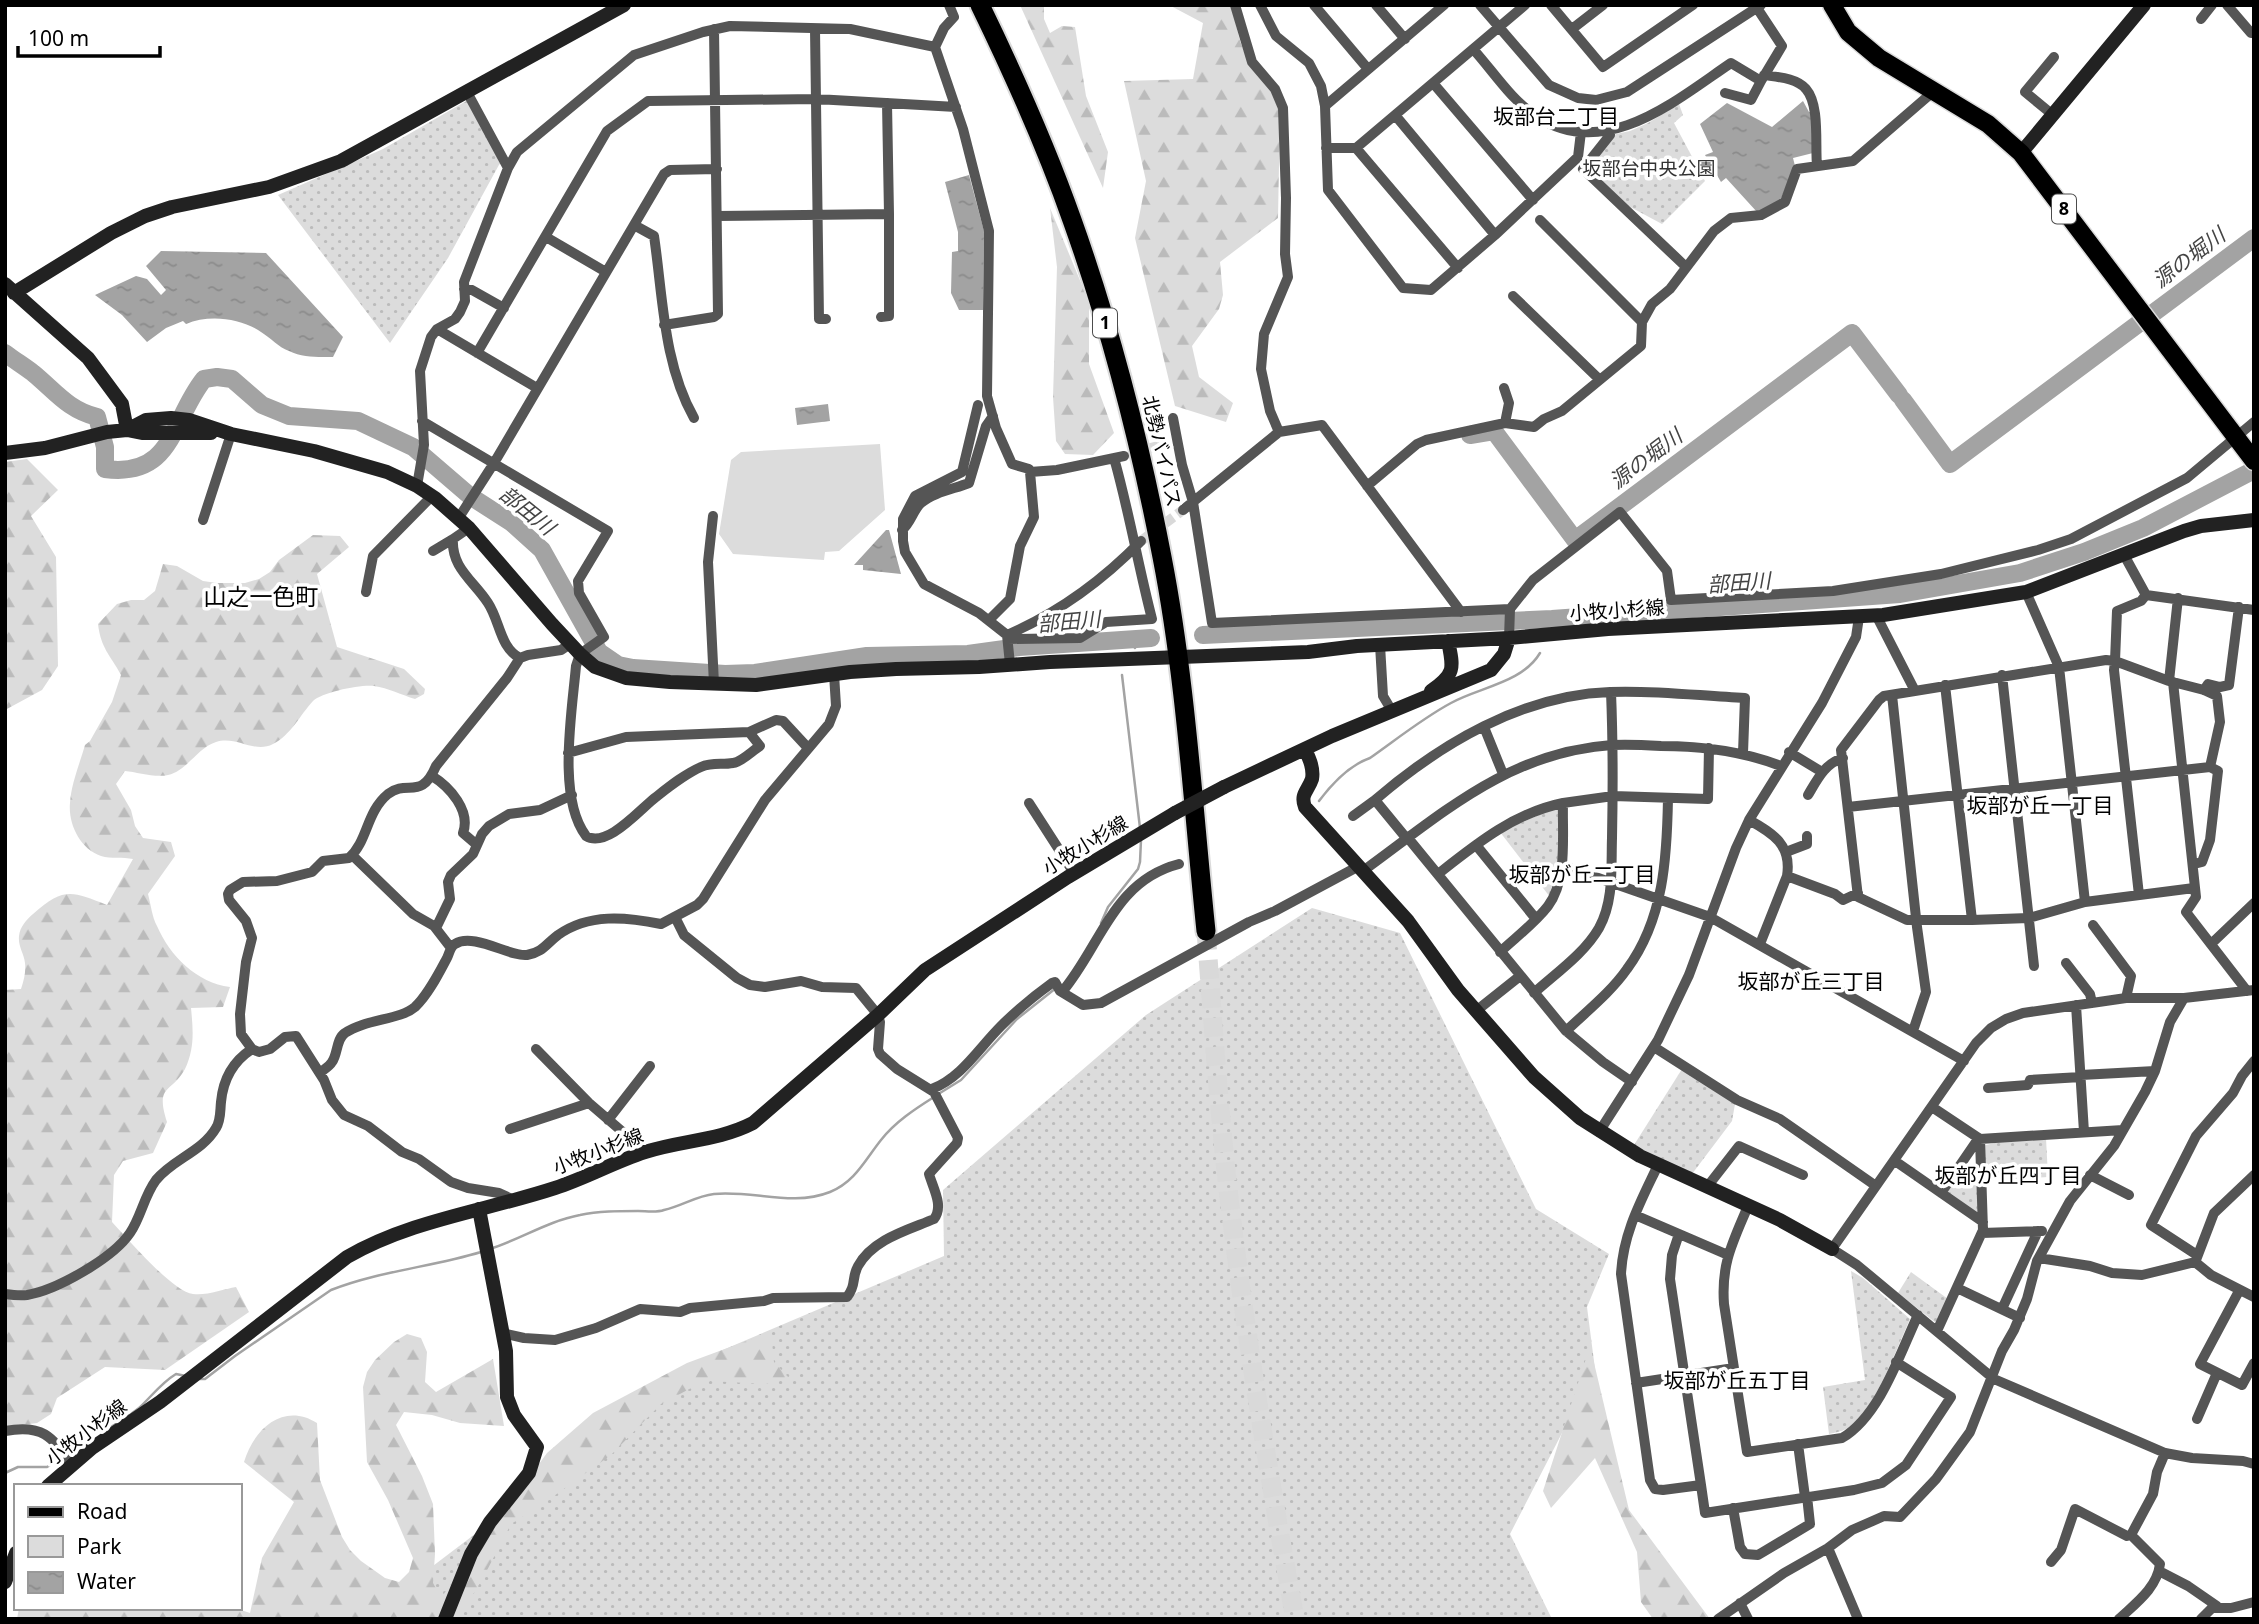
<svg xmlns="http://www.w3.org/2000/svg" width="2259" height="1624" font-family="'Noto Sans','Noto Sans JP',sans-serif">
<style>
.green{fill:url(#green-dots)}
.forest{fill:url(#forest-firs)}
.pitch{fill:#dcdcdc}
.water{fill:url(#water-ripples)}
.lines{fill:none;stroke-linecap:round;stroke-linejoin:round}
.stream{stroke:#a3a3a3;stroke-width:2.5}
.river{stroke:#a3a3a3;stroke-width:18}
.street-tunnel{stroke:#d9d9d9;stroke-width:10;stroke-dasharray:10 5;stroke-linecap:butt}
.highway-tunnel{stroke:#d9d9d9;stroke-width:19;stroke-dasharray:19 10;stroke-linecap:butt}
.primary-casing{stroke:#dbdbdb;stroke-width:21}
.highway-casing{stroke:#dbdbdb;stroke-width:23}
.street{stroke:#555;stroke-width:10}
.secondary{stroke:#222;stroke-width:14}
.primary{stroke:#000;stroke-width:18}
.highway{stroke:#000;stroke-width:19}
.secondary-bridge{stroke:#222;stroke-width:14}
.labels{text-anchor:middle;stroke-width:7;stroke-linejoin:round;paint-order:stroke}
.shield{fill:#fff;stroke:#4c4c4c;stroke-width:2}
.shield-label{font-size:18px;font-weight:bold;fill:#000}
.park-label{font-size:19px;fill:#333;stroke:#fff}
.street-label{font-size:19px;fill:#000;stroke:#fff}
.neighbourhood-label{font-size:21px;fill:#000;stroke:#fff}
.water-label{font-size:21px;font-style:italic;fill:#444;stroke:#fff}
.quarter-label{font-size:23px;fill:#000;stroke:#fff}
</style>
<defs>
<pattern id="green-dots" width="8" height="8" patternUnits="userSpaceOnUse" patternTransform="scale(1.75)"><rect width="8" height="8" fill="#dcdcdc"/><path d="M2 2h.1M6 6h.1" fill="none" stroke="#bbb" stroke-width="1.8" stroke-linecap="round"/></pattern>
<pattern id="forest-firs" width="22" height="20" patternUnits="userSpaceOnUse" patternTransform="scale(1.75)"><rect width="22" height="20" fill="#dcdcdc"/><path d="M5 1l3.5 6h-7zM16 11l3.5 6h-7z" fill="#bbb"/></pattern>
<pattern id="water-ripples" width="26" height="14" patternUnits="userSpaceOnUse" patternTransform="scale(1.75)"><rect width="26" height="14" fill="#a3a3a3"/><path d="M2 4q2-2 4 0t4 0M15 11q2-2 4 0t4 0" fill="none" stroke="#8b8b8b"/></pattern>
</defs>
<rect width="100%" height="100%" fill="#fff"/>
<!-- green -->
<path class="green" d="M468 100 500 163 448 258 390 343 278 195 383 149Z
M1679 104 1683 115 1674 123 1705 181 1662 224 1621 202 1587 168 1608 140 1616 134 1630 131 1648 123Z
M1557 807 1560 810 1557 875 1550 897 1500 832Z
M1312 908 1400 933 1536 1209 1609 1254 1587 1307 1595 1369 1510 1534 1552 1619H363L711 1355 944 1256 943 1190 1146 1015Z
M1682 1069 1735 1104 1732 1121 1692 1174 1634 1145Z
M2046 1138 2048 1177 1985 1181 1984 1147 1986 1145 2004 1141Z
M1965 1163 1977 1170 1979 1215 1944 1193Z
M1851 1271 1863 1278 1910 1319C1897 1348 1877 1402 1855 1423 1848 1430 1838 1432 1829 1434L1823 1387 1865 1380Z
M1911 1272 1948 1299 1936 1323 1898 1293Z"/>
<!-- forest -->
<path class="forest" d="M1020 5H1044V19L1050 33 1062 26 1075 27 1086 96 1108 152 1103 188Z
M1169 5H1231L1240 41 1249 64 1271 91 1280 113 1278 218 1220 262 1223 295 1219 309 1192 346 1199 377 1233 403 1226 422 1175 406 1135 238 1146 181 1124 81 1193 79 1203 23Z
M1050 208 1089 302V364L1114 433 1093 455 1065 454 1056 441 1053 397 1057 267Z
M27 459 58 490 31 516 56 557 58 666 42 690 5 710V462Z
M313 535 340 536 349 547 317 574 337 647 404 669 425 689 424 694 415 699C402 695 388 688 374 686 362 684 322 692 313 701 300 715 291 735 273 744 254 754 236 735 216 742 197 748 187 771 168 775 155 778 137 772 125 771L116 784 131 810 135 826 143 838 171 842 175 856 148 894C151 905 152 917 157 926 170 956 197 983 230 987L223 1007 191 1008C193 1029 195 1048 185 1069 171 1094 155 1084 167 1122L153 1153 123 1161 114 1175 112 1222C127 1238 173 1292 193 1294 206 1296 224 1289 236 1287L249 1312 165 1370 105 1367 57 1398 51 1414 37 1423 5 1427V990L21 989C24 980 26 972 25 963 24 953 18 947 19 936 20 927 26 920 33 914 64 887 71 891 107 905L133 859C123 857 111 859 101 856 80 849 68 824 70 803 71 784 80 763 85 745L90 741 112 702 121 675C110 654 101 649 98 624L117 604 131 600H144L155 591 163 564 177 566 203 581 217 583H245L259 579 270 572 279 560Z
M771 1332 774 1362 789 1378 766 1384 710 1381 695 1386 661 1404 611 1455 540 1506 511 1524 483 1578 458 1619H17L19 1608H235L250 1613 262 1558 294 1502 244 1462C254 1428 284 1402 317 1423L320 1480 342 1537 350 1550 361 1561 385 1578 399 1582 409 1572 413 1558 388 1500 367 1462 363 1387 367 1372 375 1360 394 1342 407 1334 421 1338 427 1352 425 1382 436 1392 493 1359 504 1426 460 1423 432 1415 404 1412 396 1425 422 1476 433 1504 435 1554 433 1583 441 1598 547 1453 593 1413 687 1363Z
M1590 1346 1629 1510 1710 1619H1653L1641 1602 1637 1552 1595 1458 1551 1508 1543 1491Z"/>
<!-- pitch -->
<path class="pitch" d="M880 444 885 510 839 551 825 552 824 560 733 554 719 534 731 460 741 452Z"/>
<!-- water -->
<path class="water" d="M1803 101 1809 112H1812L1813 153 1793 158 1795 166 1780 201 1757 212 1726 178 1721 182 1705 155 1713 152 1700 124 1727 103 1772 127Z
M969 175 984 231 983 310H959L951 293 952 252 958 251V232L945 182Z
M161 251 266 253 343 337 333 357C318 357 303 358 289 351 278 347 271 338 261 332 241 318 209 314 186 324L183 321 166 328 147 342 122 315 95 295 136 276 147 279 161 295 166 290 146 266Z
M828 404 830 421 797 425 795 408Z
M886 530H889L901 574 863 570V565H854Z"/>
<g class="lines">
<!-- stream -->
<path class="stream" d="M1135 648 1139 639
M1122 675 1140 828
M1319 801C1331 785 1350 765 1370 758 1397 739 1423 718 1451 703 1480 687 1522 683 1540 653
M1101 923 1108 907 1138 869 1140 862 1141 840
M940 1093 961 1080 1017 1019 1056 988
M490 1249C521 1239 548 1221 580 1215 599 1211 618 1211 638 1211 646 1211 656 1213 664 1210 682 1206 696 1196 714 1194 753 1190 792 1207 830 1192 855 1182 865 1160 881 1140 895 1122 915 1109 934 1097
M199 1379H205L235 1356 331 1290C379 1271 432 1267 481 1252
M102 1433C114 1425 128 1417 139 1408 152 1396 161 1383 176 1374L186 1376
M70 1454 88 1442
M5 1473 18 1467H47L64 1457"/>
<!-- river -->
<path class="river" d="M2152 314 2254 238
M5 353C14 360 24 366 33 373 55 391 68 410 97 417L105 447V469C174 478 171 420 204 379L217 377 232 379 262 405 289 416 358 421 413 447 470 496 512 523 542 550 599 652 618 665 633 668 725 674 755 673 867 656 968 654 1019 647 1151 638
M1903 400 1950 464 2138 324
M1470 435 1494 431 1575 540 1852 333 1899 395
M1203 635 1552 619 1900 594 2020 573 2084 552 2143 528 2254 470"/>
<!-- street-tunnel -->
<path class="street-tunnel" d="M1136 452 1166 444
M1141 541 1183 510"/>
<!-- highway-tunnel -->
<path class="highway-tunnel" d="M1206 931C1213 1023 1219 1114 1230 1206 1247 1344 1270 1482 1295 1619"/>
<defs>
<path id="primary" d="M1832 5 1848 32 1879 58 1988 124 2021 153 2254 461"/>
<path id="highway" d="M980 5C1014 75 1046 146 1072 220 1111 329 1140 443 1162 557 1186 680 1193 807 1206 931"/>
</defs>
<!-- primary casing -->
<use href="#primary" class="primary-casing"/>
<!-- highway casing -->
<use href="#highway" class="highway-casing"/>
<!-- street -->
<path class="street" d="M1235 5 1252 62 1275 89 1283 108 1286 198 1285 254 1288 277 1264 334 1261 369 1270 411 1279 432
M1260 5 1276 36 1309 63 1321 86 1325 106 1328 190 1403 288 1431 290 1495 235 1578 157 1581 132
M1314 5 1368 69
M1376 5 1405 39
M1480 5 1549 85 1578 98 1596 100 1627 92 1761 5
M1551 5 1603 67 1693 5
M2227 5 2251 33H2254
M2201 19 2212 5
M815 29 819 319H826
M1572 29 1603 5
M935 47 963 129 989 231 987 396 996 428 1012 464 1029 469 1030 472 1057 470 1124 456
M935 47 944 28 954 17 949 5
M1473 49C1493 71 1511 100 1536 116 1605 162 1676 100 1731 63L1761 81 1782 46 1757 8
M1764 75C1777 77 1797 78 1806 89 1820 105 1815 144 1817 166
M1433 83 1533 200
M467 92 508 168
M1725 93 1751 100 1761 81
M1325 106 1444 5
M1395 115 1495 235
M2053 115 2025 92 2054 57
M1610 130V135L1583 169 1685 266
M1326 148H1356L1525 5
M1356 148 1458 268
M718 216 889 214 887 103
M1540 220 1642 322
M634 225 654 236C663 296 663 363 694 418
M546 237 606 272
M464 289 472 290 504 308
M1513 296 1599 379
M881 317 889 316V214
M664 325 714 317 718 314 714 29
M437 329 537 388
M477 353 607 131 648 101 816 99 956 107
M1504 388 1509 403 1505 423
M978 405 962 472 915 496 903 519V541L905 552 924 584 979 613 1007 635 1010 664
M1173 418 1182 465 1193 502 1212 623 1510 609
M422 421 608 531 578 581 579 593 604 637 580 654 576 666C572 712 557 798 586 836 607 849 640 809 656 797 670 786 685 774 701 767 712 762 722 765 733 763 742 762 752 751 760 746L749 732 776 720 783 721 808 748
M417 486 424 445 420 371 431 337 437 329 455 319 460 312 465 301 464 282 508 168 517 152 634 55 703 32 730 26 850 29 935 47
M1367 486 1417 444 1426 440 1505 423 1534 427 1544 419 1562 411 1641 346 1642 322 1652 304 1670 289 1714 231 1731 218 1761 215 1785 202 1797 169 1853 161 1934 91
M1183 510 1279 432 1322 425 1461 612
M713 516 708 562 714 684
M458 519 494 463 664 174 670 170 717 169
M203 520 231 434
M469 528 453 539C451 568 474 581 488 603 500 621 500 648 520 658
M902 530C911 523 913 510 921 503 934 492 954 489 969 483L986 426 993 416
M433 551 453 539
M2123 553 2146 595
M366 592 373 556 432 496
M2026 592 2059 667 2085 902
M2146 595 2141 601 2117 611 2115 661 2106 660 1884 696 1879 700 1841 750 1858 897 1907 920H1972L2029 918 2085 902 2194 888
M2146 595 2254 610
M1876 615 1915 691
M990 619 1010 599 1020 546 1034 517 1030 472
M1007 635C1058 613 1103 580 1141 541
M1509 638 1510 609 1533 580 1620 512 1667 571 1671 600 1833 591 1941 574 2038 550 2071 539 2187 478 2254 422
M1008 639 1080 638 1106 622 1152 619C1138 565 1129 511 1114 458
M1380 645 1383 696 1392 711
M2002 675 2034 966
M2169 681 2178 598
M2173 682 2196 897 2186 912 2247 991
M1945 685 1972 920
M2204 690 2208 684 2220 687 2229 685 2239 607
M1892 695 1917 927 1926 992 1913 1031
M1484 727 1503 774
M1789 752 1822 772
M568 753 626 737 749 732
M432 776C450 787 471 811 463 833L477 845
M1808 795C1817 780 1825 763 1843 758
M1029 803 1074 873
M1563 803 1613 796 1708 799 1709 748
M1848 807 2210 767 2220 722 2217 696 2204 690 2169 681 2115 661 2114 670 2139 895
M1353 816 1375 800
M1749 820C1773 833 1792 845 1787 876L1835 894 1843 900 1858 893
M1408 838 1566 1031 1603 1062 1632 1082
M1407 839 1375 800C1440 744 1522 695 1610 692 1655 690 1700 696 1745 698L1743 753
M1476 845 1536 919
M1786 852 1807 844V836
M352 855 413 914 434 926 451 948
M2194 864 2202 862 2210 840 2218 771 2210 767
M1561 865 1710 917 1964 1061
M1363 871C1443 813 1509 752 1612 745 1628 744 1645 745 1661 746 1703 746 1742 751 1781 766
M1438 874C1476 844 1514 813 1563 803 1562 835 1568 879 1548 906 1535 923 1516 937 1500 952
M2093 925 2131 976 2126 998
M436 928 450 899 448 882 451 875 473 854 482 834 489 826 509 814 540 810 572 795
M1760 944 1787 876
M2211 944 2254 903
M2066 963 2090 994 2092 1003
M2254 990 2184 998H2126L2023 1013 2006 1019 1991 1028 1976 1043 1832 1249 1857 1265 1994 1379 2165 1453 2192 1458 2243 1461 2254 1464
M1062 992C1101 946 1113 881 1179 864
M1534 993C1556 973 1584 954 1599 928 1614 901 1611 868 1612 838 1613 789 1613 741 1611 692
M2076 1005 2084 1132
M1476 1011 1520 976
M1566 1031C1587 1011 1611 992 1627 969 1664 919 1667 857 1668 798
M1654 1047 1737 1100 1780 1119 1876 1186
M536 1049 589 1103 646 1152
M320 1073C324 1069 329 1067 332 1062 338 1054 336 1039 345 1033 365 1019 400 1020 415 1007 428 995 439 973 447 958 450 952 450 947 455 944 473 932 510 957 527 955 543 952 546 944 558 935 589 913 626 917 661 924L697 905 703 899 765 800 829 724 836 706 834 674
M2081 1075 2155 1071
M1988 1088 2028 1085 2030 1080 2081 1077
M932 1089C962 1077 978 1049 1001 1026 1017 1010 1034 996 1052 983L1055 982 1060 991 1083 1005 1101 1003 1249 922 1275 911 1359 866
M1932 1107 1980 1139 2123 1130
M608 1120 650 1066
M510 1129 589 1103
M1599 1132 1658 1040 1689 975 1736 848 1749 820 1822 703 1856 637 1859 617
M1895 1161 1983 1222
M1658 1165C1641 1201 1623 1233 1621 1274L1650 1480 1655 1489 1663 1490 1701 1485 1705 1513 1854 1490 1882 1483 1906 1465 1951 1397 1896 1362
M2090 1175 2129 1195
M1707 1187 1739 1146 1803 1175
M1941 1193 1978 1139
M514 1200 499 1193 468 1188 451 1182 419 1159 402 1152 368 1126 344 1115 332 1100 324 1080 296 1036 285 1037 270 1049 259 1052 252 1049 241 1034 240 1014 246 962 252 938 246 921 229 900 228 894 230 890 243 882 277 881 312 872 323 861 349 858C368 841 366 812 388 794 408 779 421 801 436 766L507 678 520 658 528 655 561 650 570 644
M1748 1206C1733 1242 1721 1263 1724 1304L1747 1452 1842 1438C1880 1416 1900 1353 1918 1315
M1635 1215 1728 1255
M1982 1233 2042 1231
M1679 1234 1672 1255 1670 1279 1701 1485
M2197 1255 2151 1225 2196 1136 2233 1093 2242 1076 2254 1061
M2039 1258 2090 1266 2112 1273 2142 1275 2195 1262 2211 1275 2254 1297
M2196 1260 2214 1213 2254 1175
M1957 1288 2020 1318
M2239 1291 2200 1364 2242 1385 2254 1363
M5 1294C12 1295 20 1296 27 1295 57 1290 113 1258 130 1233 141 1217 144 1196 156 1180 173 1159 202 1152 216 1128 221 1120 220 1111 221 1102 223 1080 232 1062 252 1049
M2002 1309 2038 1231
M1937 1331 1983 1230 1980 1139
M502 1333 524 1338 555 1340 596 1328 640 1309 680 1312 690 1308 764 1301 773 1298 847 1297C857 1284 851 1279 858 1266 873 1239 908 1230 934 1219 944 1206 933 1188 929 1174L957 1143 958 1138 934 1092 897 1069 880 1054 878 1049 880 1022 878 1015 856 988 822 987 801 981 765 987 750 985 737 978 684 935 675 917
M1636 1383 1734 1368
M2197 1419 2217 1373
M5 1431C42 1424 52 1436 71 1464
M1798 1444 1805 1497
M1733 1508 1740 1547 1745 1554 1758 1555 1810 1524 1807 1496
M1828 1548 1858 1619
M2051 1562 2061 1550 2075 1509 2127 1536 2131 1535
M2159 1571 2188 1586 2217 1606
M1740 1603 1748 1619
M1718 1619 1784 1573 1828 1548 1852 1530 1884 1516 1900 1517 1936 1479 1970 1432 2002 1351 2014 1330 2027 1299 2037 1261 2070 1201 2114 1146 2145 1092 2155 1071 2170 1022 2184 998
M2119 1619C2136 1603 2157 1588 2160 1564L2131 1535 2153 1494 2157 1472 2165 1453
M2201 1619 2212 1608H2231L2254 1602"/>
<!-- secondary -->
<path class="secondary" d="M2021 153 2144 5
M5 284 88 358 122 404 127 430
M14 293 111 233 145 216 172 207 269 187 341 161 624 5
M127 430 146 420 171 418 189 420 231 434 314 451 387 472 417 486 435 498 469 528 552 624 580 654 595 667 626 678 670 682 756 685 850 672 896 669 979 667 1050 662 1308 652 1357 646 1509 638 1608 629 1883 615 2026 592 2184 531 2201 526 2254 520
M5 453 45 448 107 432 127 430 142 433H211
M1431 691C1455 674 1454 669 1448 641
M1305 749C1309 758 1314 768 1312 779 1308 791 1300 794 1305 807L1408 921 1458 990 1534 1077 1580 1118 1640 1156 1780 1220 1832 1249
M1224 787 1332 736 1491 670 1504 654 1509 638
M48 1486 92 1448 160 1402 347 1257C411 1220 485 1211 555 1188 586 1178 614 1162 645 1152 682 1140 718 1141 753 1123L878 1015 925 970 1068 877 1175 813
M5 1582 16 1553
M445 1619 471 1554 490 1522 529 1473 537 1447 514 1415 507 1397 506 1351 479 1209"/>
<!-- primary -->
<use href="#primary" class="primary"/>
<!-- highway -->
<use href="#highway" class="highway"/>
<!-- secondary-bridge -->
<path class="secondary-bridge" d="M1175 813 1224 787"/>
</g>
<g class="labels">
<!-- shield labels -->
<g class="shield">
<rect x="2052" y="194.5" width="24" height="29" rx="5"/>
<rect x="1093" y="308.5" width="24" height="29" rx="5"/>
</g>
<g class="shield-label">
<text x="2064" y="215">8</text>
<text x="1105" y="329">1</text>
</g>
<!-- park labels -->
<g class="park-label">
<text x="1649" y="175">坂部台中央公園</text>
</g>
<!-- street labels -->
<g class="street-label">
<text transform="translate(1162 451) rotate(77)" y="7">北勢バイパス</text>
<text transform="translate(1617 610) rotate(-4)" y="7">小牧小杉線</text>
<text transform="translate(1085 845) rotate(-31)" y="7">小牧小杉線</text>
<text transform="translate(598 1151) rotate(-21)" y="7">小牧小杉線</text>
<text transform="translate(86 1432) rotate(-37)" y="7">小牧小杉線</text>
</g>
<!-- neighbourhood labels -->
<g class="neighbourhood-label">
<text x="1556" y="124">坂部台二丁目</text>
<text x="2040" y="813">坂部が丘一丁目</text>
<text x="1582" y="882">坂部が丘二丁目</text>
<text x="1811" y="989">坂部が丘三丁目</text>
<text x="2008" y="1183">坂部が丘四丁目</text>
<text x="1737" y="1388">坂部が丘五丁目</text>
</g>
<!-- water labels -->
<g class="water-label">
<text transform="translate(2189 258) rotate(-37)" y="7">源の堀川</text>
<text transform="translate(1646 459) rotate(-37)" y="7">源の堀川</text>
<text transform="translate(527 511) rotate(39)" y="7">部田川</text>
<text transform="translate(1739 583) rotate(-4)" y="7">部田川</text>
<text transform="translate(1069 622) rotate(-5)" y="7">部田川</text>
</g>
<!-- quarter labels -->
<g class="quarter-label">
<text x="261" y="605">山之一色町</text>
</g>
</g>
<!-- border -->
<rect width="2259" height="1624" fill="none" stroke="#000000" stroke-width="14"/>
<!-- legend -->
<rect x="14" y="1484" width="228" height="126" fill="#ffffff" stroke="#999999" stroke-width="2"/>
<rect x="28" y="1507" width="35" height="10" fill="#000000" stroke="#999999" stroke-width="2"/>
<text x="77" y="1519" font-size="21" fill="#000000">Road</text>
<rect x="28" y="1536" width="35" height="21" fill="#dcdcdc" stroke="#999999" stroke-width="2"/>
<text x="77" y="1554" font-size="21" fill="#000000">Park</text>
<rect x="28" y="1572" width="35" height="21" fill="url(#water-ripples)" stroke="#999999" stroke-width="2"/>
<text x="77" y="1589" font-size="21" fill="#000000">Water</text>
<!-- scale -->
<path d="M18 46v10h142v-10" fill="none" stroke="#000000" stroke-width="3.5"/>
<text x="28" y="46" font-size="21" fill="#000000" stroke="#ffffff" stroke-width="5" paint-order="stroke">100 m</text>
</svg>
